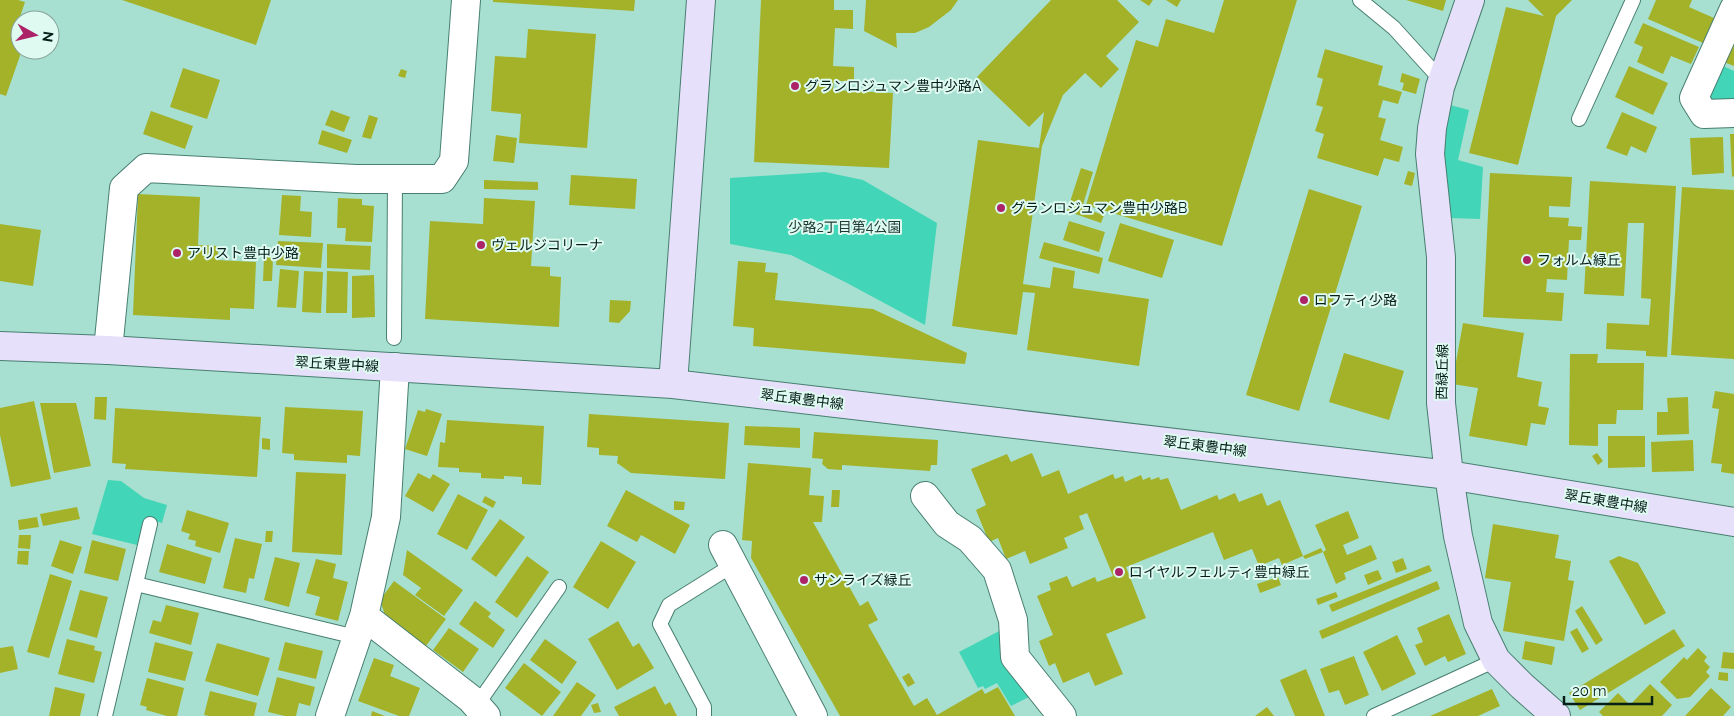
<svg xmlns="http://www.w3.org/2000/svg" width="1734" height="716" font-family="Raleway,'Noto Sans JP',sans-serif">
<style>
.green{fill:#43d5b7}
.building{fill:#a4b22a}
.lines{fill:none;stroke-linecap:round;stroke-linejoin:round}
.lane-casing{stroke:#477e70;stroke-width:16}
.street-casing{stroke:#477e70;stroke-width:30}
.secondary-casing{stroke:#477e70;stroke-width:30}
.lane{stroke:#fff;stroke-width:14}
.street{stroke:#fff;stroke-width:28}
.secondary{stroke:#e7e0fa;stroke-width:28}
.poi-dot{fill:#ac2368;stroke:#defaf1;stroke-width:2}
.labels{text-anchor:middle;stroke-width:4;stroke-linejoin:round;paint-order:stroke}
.poi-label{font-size:14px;fill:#061e18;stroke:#defaf1;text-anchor:start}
.park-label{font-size:14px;fill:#1d3932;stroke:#defaf1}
.street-label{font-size:14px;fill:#061e18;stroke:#defaf1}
</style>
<rect width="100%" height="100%" fill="#a7e0d0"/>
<!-- green -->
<path class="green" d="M1721 65 1734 71V107L1704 99Z
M1450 105 1469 110 1458 160 1483 167 1480 219 1448 218 1442 163Z
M825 172 863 180 937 223 925 325 847 283 791 255 730 244V178Z
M108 480 121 481 144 498 167 505 162 523 145 518 137 545 92 534Z
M1003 629 1006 666 1029 697 1011 706 997 683 985 689 983 686 978 688 959 652Z"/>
<!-- building -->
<path class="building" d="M0 0H18L25 2 16 29 20 31V50H22L6 96 0 94Z
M122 0H271L256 45Z
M493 0H635L634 11 493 2Z
M761 0H834V10H853V29L835 28 833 66 854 67V81H834L833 90 893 93 889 168 754 162Z
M866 0H958L951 10 929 27 915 33H896L897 48 864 31Z
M1051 0H1117L1139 22 1106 56 1119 69 1101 88 1085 73 1063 95 1042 146 1023 284 1050 288 1053 267 1075 271 1073 288 1149 299 1139 366 1027 350 1035 293 1023 292 1017 335 952 326 978 140 1039 148 1044 112 1029 127 977 77Z
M1140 0H1153L1149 6Z
M1166 0H1181L1177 7Z
M1224 0H1297L1222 246 1086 205 1136 40 1158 47 1166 19 1214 33Z
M1406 0H1446L1443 11Z
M1528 0H1572L1556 16 1518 165 1469 153 1506 7 1544 16Z
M1656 0H1692L1689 7 1714 18 1703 43 1648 19Z
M1643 23 1699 47 1691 64 1671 56 1663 74 1637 62 1643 47 1634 43Z
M528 29 596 34 587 148 519 143 521 114 491 111 495 56 526 58Z
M1734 39V66L1724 62Z
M1325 49 1383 66 1378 85 1402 92 1398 104 1383 100 1378 117 1386 119 1380 140 1403 147 1399 162 1384 158 1378 176 1317 158 1324 134 1315 131 1323 107 1316 105 1323 79 1317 77Z
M1629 66 1668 83 1653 115 1615 97Z
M183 68 220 80 207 119 170 107Z
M401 69 407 71 405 78 398 76Z
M1402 73 1420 79 1416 94 1402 90 1404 83 1400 82Z
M331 110 350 117 344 132 325 125Z
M151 111 193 126 185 149 143 134Z
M1622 112 1657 127 1646 153 1631 146 1627 156 1606 148Z
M369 115 378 118 371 139 362 137Z
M322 130 352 140 347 153 318 144Z
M1730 134H1734V176L1732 177Z
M496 135 517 138 514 163 493 161Z
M1723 137 1724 173 1692 175 1690 138Z
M1081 168 1093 172 1082 208 1104 215 1101 223 1067 211Z
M1408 171 1415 173 1412 186 1404 184Z
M1490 173 1572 177 1570 207 1549 206V217L1569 218 1568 226 1582 227 1581 240H1569L1567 280 1547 279 1546 292 1564 293 1562 321 1483 317Z
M571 175 637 179 635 209 569 205Z
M484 180 538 182V190L484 189Z
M1590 181 1676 186 1667 357 1646 356V351L1606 349 1607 323 1649 325 1651 299 1641 298 1644 223H1628L1624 296 1584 294Z
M1682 187 1734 190V359L1671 355Z
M1309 189 1362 206 1299 411 1246 395Z
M138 194 200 197 198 245 218 246V260L256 262 254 309 230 308V320L133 315Z
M282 195 301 196 300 211 312 212 311 237 279 235Z
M338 198 362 199V205L374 206 372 242 345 241 346 228H337Z
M484 198 535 201 531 266 550 267V276L561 277 559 327 425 319 430 221 483 224Z
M1069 221 1105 232 1099 252 1063 240Z
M1120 223 1174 240 1162 278 1108 261Z
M0 224 41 230 33 286 0 281Z
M278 241 323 243 321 268 276 265Z
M1044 242 1103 258 1099 274 1039 258Z
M327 244 371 246 370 270 327 268Z
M264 257H273L272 281H263Z
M738 261 766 263 765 272 778 273 775 300 873 309 967 353 965 364 753 346 754 328 733 326Z
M280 269 299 271 296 308 277 307Z
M304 271 323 272 321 313 302 312Z
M327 271 348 272 347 313H326Z
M374 275 375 317 352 318V276Z
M610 300 631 301 630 311 619 323 609 322Z
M1463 323 1524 333 1517 377 1542 382 1538 406 1549 408 1545 425 1531 423 1527 446 1469 436 1478 388 1452 384Z
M1344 353 1404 371 1389 420 1329 402Z
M1570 354H1598L1597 363H1644L1643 410H1617L1616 424H1598V446L1569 445Z
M1715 391 1734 394V474L1721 472 1722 464 1711 463 1719 409 1712 408Z
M95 397H107L106 420 94 419Z
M1688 397 1689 434 1657 435V412H1668L1667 398Z
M34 401 51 479 11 487 0 435V408Z
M40 403H76L91 466 54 473Z
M285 407 363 411 360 456 347 455V463L294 460V454L282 453Z
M115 408 261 417 257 477 125 469 126 464 112 463Z
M426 409 442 414 427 456 405 449 418 410 425 412Z
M589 414 729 423 725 479 631 473 617 463 618 456 599 455V448L587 447Z
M447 420 544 426 541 485 522 484V477L504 476V479L481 478V473L459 472V468L438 467 440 442 445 443Z
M745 426 800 428V448L744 445Z
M814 432 938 440 937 465H931L930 471 842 465V470L828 469 822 464 823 459 812 458Z
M1608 436H1645V467L1608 468Z
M262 438 270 439V450L262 449Z
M1693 440 1694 471 1652 472 1651 442Z
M1032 453 1042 477 1059 470 1068 494 1113 474 1115 479 1123 476 1125 482 1141 475 1143 480 1150 477 1151 480 1159 477 1160 480 1168 478 1181 510 1217 495 1219 500 1235 493 1239 502 1262 493 1267 506 1280 500 1303 556 1321 548 1323 552 1305 559 1303 556 1282 565 1279 558 1259 566 1252 549 1224 560 1213 532 1126 567 1146 618 1106 634 1123 674 1095 686 1089 672 1063 683 1055 663 1049 666 1039 641 1053 635 1037 596 1051 590 1049 583 1067 576 1072 587 1095 577 1097 582 1113 576 1087 513 1079 516 1084 529 1064 538 1068 548 1030 564 1025 551 1006 559 998 538 989 542 976 510 986 505 971 469 1007 454 1011 462Z
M1597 453 1603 461 1598 465 1592 456Z
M748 463 811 468 809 495 824 496 822 522H813L860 606 868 601 878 620 868 625 914 706 927 698 937 715 982 689 985 694 998 687 1015 716H840L751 558 752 541 742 540Z
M296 472 346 474 342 555 292 552Z
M418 473 430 479 433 474 450 484 433 512 405 496Z
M626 490 690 525 675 554 641 535 637 542 607 526Z
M832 490H840L839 507H831Z
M458 494 488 510 467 550 437 534Z
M485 496 496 502 493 508 482 502Z
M674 501 685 502 684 510H674Z
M77 507 80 519 43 526 40 514Z
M187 510 229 523 220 553 195 546 196 541 188 539 190 534 181 531Z
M1348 511 1359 538 1343 545 1347 555 1371 545 1377 559 1344 573 1346 579 1336 584 1323 552 1326 550 1315 525Z
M37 517 39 527 19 530 18 520Z
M500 519 525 537 496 577 471 559Z
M1493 524 1559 535 1555 558 1571 561 1568 580 1574 581 1564 641 1503 631 1511 582 1485 578Z
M266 531H273L272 542H265Z
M19 535H31L30 549 18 548Z
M235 538 262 544 254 579 249 578 246 593 223 588Z
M60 540 82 547 73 574 51 566Z
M92 540 126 549 118 581 84 573Z
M601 541 636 562 608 609 573 587Z
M167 544 212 558 205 584 159 572Z
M407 550 463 590 444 616 415 595 421 588 403 575Z
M18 551H29L28 565 17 564Z
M527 556 549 572 517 618 495 602Z
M1619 556 1638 563 1666 613 1645 625 1609 561Z
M275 557 300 563 289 607 264 600Z
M1403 558 1407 569 1396 573 1392 562Z
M316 559 336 564 333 578 348 582 338 621 315 615 320 597 306 593Z
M1429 565 1432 571 1332 612 1329 605Z
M1378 570 1382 579 1368 585 1364 575Z
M50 574 72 581 49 658 27 652Z
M1278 577 1281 585 1260 593 1257 584Z
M394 581 446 619 423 650 388 624 380 600Z
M1437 581 1440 589 1322 639 1319 631Z
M80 590 108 597 97 638 69 630Z
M1336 592 1338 597 1318 605 1316 599Z
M475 601 491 613 488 617 505 630 493 648 459 624Z
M166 605 199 613 191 645 149 633 153 620 161 622Z
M1582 606 1603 640 1596 645 1575 611Z
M1449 614 1466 654 1448 662 1445 656 1425 666 1415 645 1423 642 1417 628Z
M618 621 633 647 639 643 654 668 617 690 588 639Z
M449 628 479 649 463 672 433 650Z
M1577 628 1589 649 1582 653 1570 632Z
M1674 629 1685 646 1580 710 1569 693Z
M1397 635 1416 674 1382 691 1363 652Z
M67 639 95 646 94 650 102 652 94 683 58 674Z
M545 639 577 662 562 684 530 660Z
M1525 641 1555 647 1552 665 1522 659Z
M155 642 193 652 185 681 148 672Z
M285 642 323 651 316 679 278 670Z
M217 643 270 658 258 696 205 681Z
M13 646 18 669 0 673V648Z
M1698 648 1707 657 1704 661 1710 667 1706 672 1710 676 1690 697 1677 699 1660 682 1684 657 1687 660Z
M1723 652 1734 653V669L1721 668Z
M1354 656 1369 695 1345 705 1339 690 1329 693 1320 669Z
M374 658 394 665 390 676 420 688 409 716H399L358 701Z
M524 663 561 692 542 716 505 688Z
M1306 669 1325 716H1295L1280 680Z
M1719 672 1728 673V681L1718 680Z
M909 673 915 683 908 687 902 677Z
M277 677 315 687 310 706 299 703 296 716H285L268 712Z
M147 678 184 688 177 716H167L146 710 147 707 140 705Z
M577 682 596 695 581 716H553Z
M1650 684 1672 705 1662 716H1603L1599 712 1618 693 1630 705Z
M655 686 665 705 670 702 677 716H619L614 707Z
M55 687 85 694 80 716H49Z
M1711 688 1731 707 1723 716H1685Z
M1492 689 1500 706 1478 716H1430Z
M210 691 257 703 254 716H209L204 715Z
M598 703 601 712 594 713 591 705Z
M1267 707 1274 716H1255Z
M372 711 385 716H371Z"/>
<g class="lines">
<defs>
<path id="lane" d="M1360 0 1394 28 1442 81
M1579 119 1633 0
M394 338 395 179
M136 584 356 637
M477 705 559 587
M105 716 150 524
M704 716V707L660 624 669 605 733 565
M1374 716 1496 660"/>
<path id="street" d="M1734 9 1694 98 1704 114 1734 113
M108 350 124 188 146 168 356 179H442L454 161 466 0
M925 496 947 524 970 539 997 570 1013 620 1015 657 1062 716
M723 545 813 716
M364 616 471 699 486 716
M330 716 364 616 386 517 395 367"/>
<path id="secondary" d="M1470 0 1440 87 1432 128 1430 154 1441 257V403L1449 475 1458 536 1478 623 1496 660 1522 686 1556 716
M0 346 108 350 673 384 1449 475 1734 522
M673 384 701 0"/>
</defs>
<!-- lane casing -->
<use href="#lane" class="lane-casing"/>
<!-- street casing -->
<use href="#street" class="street-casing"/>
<!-- secondary casing -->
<use href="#secondary" class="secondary-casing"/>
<!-- lane -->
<use href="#lane" class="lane"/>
<!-- street -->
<use href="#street" class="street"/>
<!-- secondary -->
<use href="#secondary" class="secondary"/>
</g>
<!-- markers -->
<g class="poi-dot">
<circle cx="795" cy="86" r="5"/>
<circle cx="1001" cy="208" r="5"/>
<circle cx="481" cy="245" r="5"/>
<circle cx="177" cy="253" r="5"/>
<circle cx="1527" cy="260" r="5"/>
<circle cx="1304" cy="300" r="5"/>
<circle cx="1119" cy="572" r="5"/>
<circle cx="804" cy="580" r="5"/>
</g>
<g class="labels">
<!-- poi labels -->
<g class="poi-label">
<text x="805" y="91">グランロジュマン豊中少路A</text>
<text x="1011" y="213">グランロジュマン豊中少路B</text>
<text x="491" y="250">ヴェルジコリーナ</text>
<text x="187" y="258">アリスト豊中少路</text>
<text x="1537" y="265">フォルム緑丘</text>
<text x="1314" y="305">ロフティ少路</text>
<text x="1129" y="577">ロイヤルフェルティ豊中緑丘</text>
<text x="814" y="585">サンライズ緑丘</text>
</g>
<!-- park labels -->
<g class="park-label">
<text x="845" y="232">少路2丁目第4公園</text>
</g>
<!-- street labels -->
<g class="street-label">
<text transform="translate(337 364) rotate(3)" y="5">翠丘東豊中線</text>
<text transform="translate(1442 372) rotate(-89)" y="5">西緑丘線</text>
<text transform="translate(802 399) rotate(7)" y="5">翠丘東豊中線</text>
<text transform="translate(1205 446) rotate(7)" y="5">翠丘東豊中線</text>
<text transform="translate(1606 501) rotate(9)" y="5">翠丘東豊中線</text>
</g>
</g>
<!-- north arrow -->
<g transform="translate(35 35) rotate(98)"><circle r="24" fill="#defaf1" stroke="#88a29a"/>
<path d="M0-4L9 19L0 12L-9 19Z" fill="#ac2368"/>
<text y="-8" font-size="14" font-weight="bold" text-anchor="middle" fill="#061e18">N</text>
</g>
<!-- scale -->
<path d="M1564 696v8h88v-8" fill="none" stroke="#061e18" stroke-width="2.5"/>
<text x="1572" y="696" font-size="15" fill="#061e18" stroke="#defaf1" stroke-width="4" paint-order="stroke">20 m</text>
</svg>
